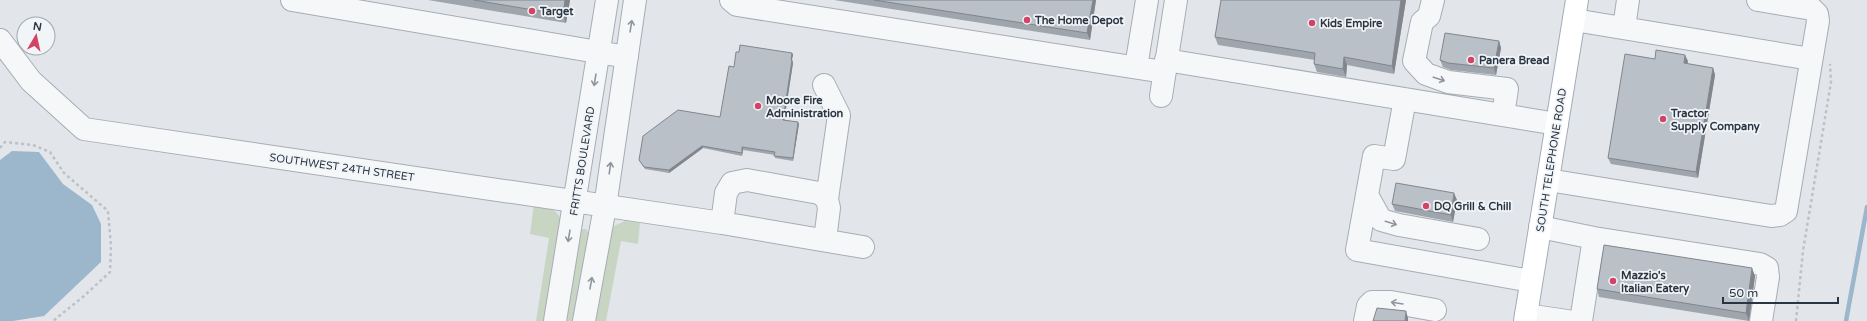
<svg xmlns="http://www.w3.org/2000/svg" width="1867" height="321" font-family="'Varela Round',sans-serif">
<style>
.green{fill:#c9d5c3}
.water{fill:#9cb7cc}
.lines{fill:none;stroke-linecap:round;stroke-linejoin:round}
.stream{stroke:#9cb7cc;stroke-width:4.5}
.minor-casing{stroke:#a7adb5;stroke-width:24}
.major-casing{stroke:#a1acb7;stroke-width:24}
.path{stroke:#bcc1c6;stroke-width:2.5;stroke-dasharray:3 3;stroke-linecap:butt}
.minor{stroke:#f5f7f9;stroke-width:22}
.major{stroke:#fff;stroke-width:22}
.wall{fill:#9fa5ac}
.shaded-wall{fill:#82868c}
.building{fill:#b9c0c8;stroke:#82868c}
.oneway{stroke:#8f969e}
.poi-dot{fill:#d24466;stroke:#f2f5f8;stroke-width:1.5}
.labels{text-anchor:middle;stroke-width:3.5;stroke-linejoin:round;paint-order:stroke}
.poi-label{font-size:11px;font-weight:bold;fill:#293543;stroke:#f2f5f8;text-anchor:start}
.street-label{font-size:11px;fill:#293543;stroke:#f2f5f8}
</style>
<rect width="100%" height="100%" fill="#e2e6eb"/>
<!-- green -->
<path class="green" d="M534 204C548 207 556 208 562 221L549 321H536L549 238 530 234Z
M625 221 640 223 638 244 621 241 606 321H592L608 233 614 226Z
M583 229H586L589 234 575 321H564L580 231Z"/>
<!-- water -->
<path class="water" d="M12 151 39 152 63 184 92 205 101 224V262L44 316 13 321H0V160Z"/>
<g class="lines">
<!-- stream -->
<path class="stream" d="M1846 321 1867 207"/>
<defs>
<path id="minor" d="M292 0 627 57
M731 0 737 5 1164 72
M1433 0 1429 16 1422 22 1414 61 1426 74 1448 82 1507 89 1503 115
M1574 20 1811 59
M1624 28 1628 0
M0 40 31 81 84 129 722 223 863 247
M1166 60 1557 124
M1136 67 1147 0
M824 85 839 115 827 199
M1161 96 1176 0
M1405 99 1394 159 1374 156 1357 250 1531 281
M1548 180 1771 216 1780 215 1786 211 1818 21 1817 14 1812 9 1758 0
M1367 195 1381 220 1399 225 1478 239
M722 223 726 193 732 183 747 180 819 193 827 199 829 208 825 240
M1540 227 1594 238 1760 264 1767 268 1768 277 1761 321
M1526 315 1567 321
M555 321 607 0
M584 321 605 207 635 0
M1365 321 1368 306 1372 302H1391L1435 310
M1581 321 1594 238"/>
<path id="major" d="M1525 321 1577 0"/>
</defs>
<!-- minor casing -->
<use href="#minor" class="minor-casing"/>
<!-- major casing -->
<use href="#major" class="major-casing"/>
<!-- path -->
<path class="path" d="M0 148 5 142 33 145 50 152 64 173 108 211 111 246 110 272 84 296 53 321
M1796 321 1803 251 1831 82 1830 64"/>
<!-- minor -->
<use href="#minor" class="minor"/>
<!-- major -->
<use href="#major" class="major"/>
</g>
<!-- wall -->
<path class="wall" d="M428 0H570L566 23Z
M834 0H1096L1090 40Z
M1221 0H1406L1394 74 1347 65 1346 77 1317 72 1314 64 1315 60 1218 45 1215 37Z
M1499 41 1501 48 1496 75 1451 70 1443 67 1440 60Z
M792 53 793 55 792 60 793 63 784 120 799 124 793 161 775 158V155L743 150 742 156 703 148 669 173 645 169 639 160 720 117 734 67Z
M1655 59 1688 61 1687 64 1713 68 1715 75 1698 178 1611 164 1608 158Z
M1457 200 1453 222 1395 211 1392 204Z
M1755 276 1749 321 1599 297 1597 289Z"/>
<!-- shaded-wall -->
<path class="shaded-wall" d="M565 0H570L566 23 563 15Z
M1093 0H1096L1090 40 1087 33Z
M1401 0H1406L1394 74 1392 66Z
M1499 41 1501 48 1496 75 1494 68Z
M792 53 793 55 791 62V60Z
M1685 55 1688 61 1686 70 1684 63Z
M1344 57 1347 65 1346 77 1343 69Z
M792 60 793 63 784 122 783 120Z
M1713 68 1715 75 1698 178 1696 172Z
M798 122 799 124 793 161V158Z
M702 146 703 148 669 173V170Z
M742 147 743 150 742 156Z
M1454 193 1457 200 1453 222 1451 215Z
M1752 268 1755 276 1749 321 1746 313Z
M1406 311 1408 318V321H1405Z"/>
<!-- building -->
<path class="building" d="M474 0H565L563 15Z
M874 0H1093L1087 33Z
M1221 0H1401L1392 66 1344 57 1343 69 1314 64 1315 53 1215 37Z
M1445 33 1499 41 1494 68 1448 63 1440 60Z
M740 45 792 53 791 60H792L783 120 798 122 793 158 774 156 775 152 742 147V153L702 146 669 170 644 167 639 160 643 136 678 110 720 117 729 66 734 67 736 52H739Z
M1656 50 1685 55 1684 63 1713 68 1696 172 1608 158 1625 54 1655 59Z
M1396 183 1454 193 1451 215 1392 204Z
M1604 245 1752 268 1746 313 1597 289Z
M1377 308 1406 311 1405 321H1373Z"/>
<!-- one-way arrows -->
<defs><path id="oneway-shaft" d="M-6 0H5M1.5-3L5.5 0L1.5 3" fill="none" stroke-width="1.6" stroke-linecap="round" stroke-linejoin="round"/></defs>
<g class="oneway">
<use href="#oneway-shaft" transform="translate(631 26) rotate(-81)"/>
<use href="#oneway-shaft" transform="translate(1439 79) rotate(18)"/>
<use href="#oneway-shaft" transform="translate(595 80) rotate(99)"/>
<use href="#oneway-shaft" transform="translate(610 168) rotate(-82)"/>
<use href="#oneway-shaft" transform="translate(1391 223) rotate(17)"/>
<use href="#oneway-shaft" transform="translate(569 236) rotate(99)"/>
<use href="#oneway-shaft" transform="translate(591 283) rotate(-80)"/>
<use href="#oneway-shaft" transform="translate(1397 303) rotate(-171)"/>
</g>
<!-- markers -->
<g class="poi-dot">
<circle cx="532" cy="11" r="4"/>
<circle cx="1027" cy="20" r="4"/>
<circle cx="1312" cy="23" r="4"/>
<circle cx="1471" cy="60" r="4"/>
<circle cx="758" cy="106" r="4"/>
<circle cx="1663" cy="119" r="4"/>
<circle cx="1426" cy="206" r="4"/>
<circle cx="1613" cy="281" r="4"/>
</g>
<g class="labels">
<!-- poi labels -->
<g class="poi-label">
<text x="540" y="15">Target</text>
<text x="1035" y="24">The Home Depot</text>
<text x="1320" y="27">Kids Empire</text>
<text x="1479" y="64">Panera Bread</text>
<text x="766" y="104">Moore Fire<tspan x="766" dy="13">Administration</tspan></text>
<text x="1671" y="117">Tractor<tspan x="1671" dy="13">Supply Company</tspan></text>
<text x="1434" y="210">DQ Grill &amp; Chill</text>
<text x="1621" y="279">Mazzio's<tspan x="1621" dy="13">Italian Eatery</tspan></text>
</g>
<!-- street labels -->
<g class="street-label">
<text transform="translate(1551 160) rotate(-81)" y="4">SOUTH TELEPHONE ROAD</text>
<text transform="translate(582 161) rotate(-81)" y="4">FRITTS BOULEVARD</text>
<text transform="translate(342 167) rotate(8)" y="4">SOUTHWEST 24TH STREET</text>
</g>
</g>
<!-- north arrow -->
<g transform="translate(36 36) rotate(9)"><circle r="19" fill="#f2f5f8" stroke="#a2a8b0"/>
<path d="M0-3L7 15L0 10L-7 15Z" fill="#d24466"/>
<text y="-6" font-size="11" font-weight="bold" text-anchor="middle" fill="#293543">N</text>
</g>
<!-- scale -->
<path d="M1723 297v6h115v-6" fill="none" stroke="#293543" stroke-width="2"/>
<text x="1729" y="297" font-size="12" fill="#293543" stroke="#f2f5f8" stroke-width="3" paint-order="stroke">50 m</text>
</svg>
